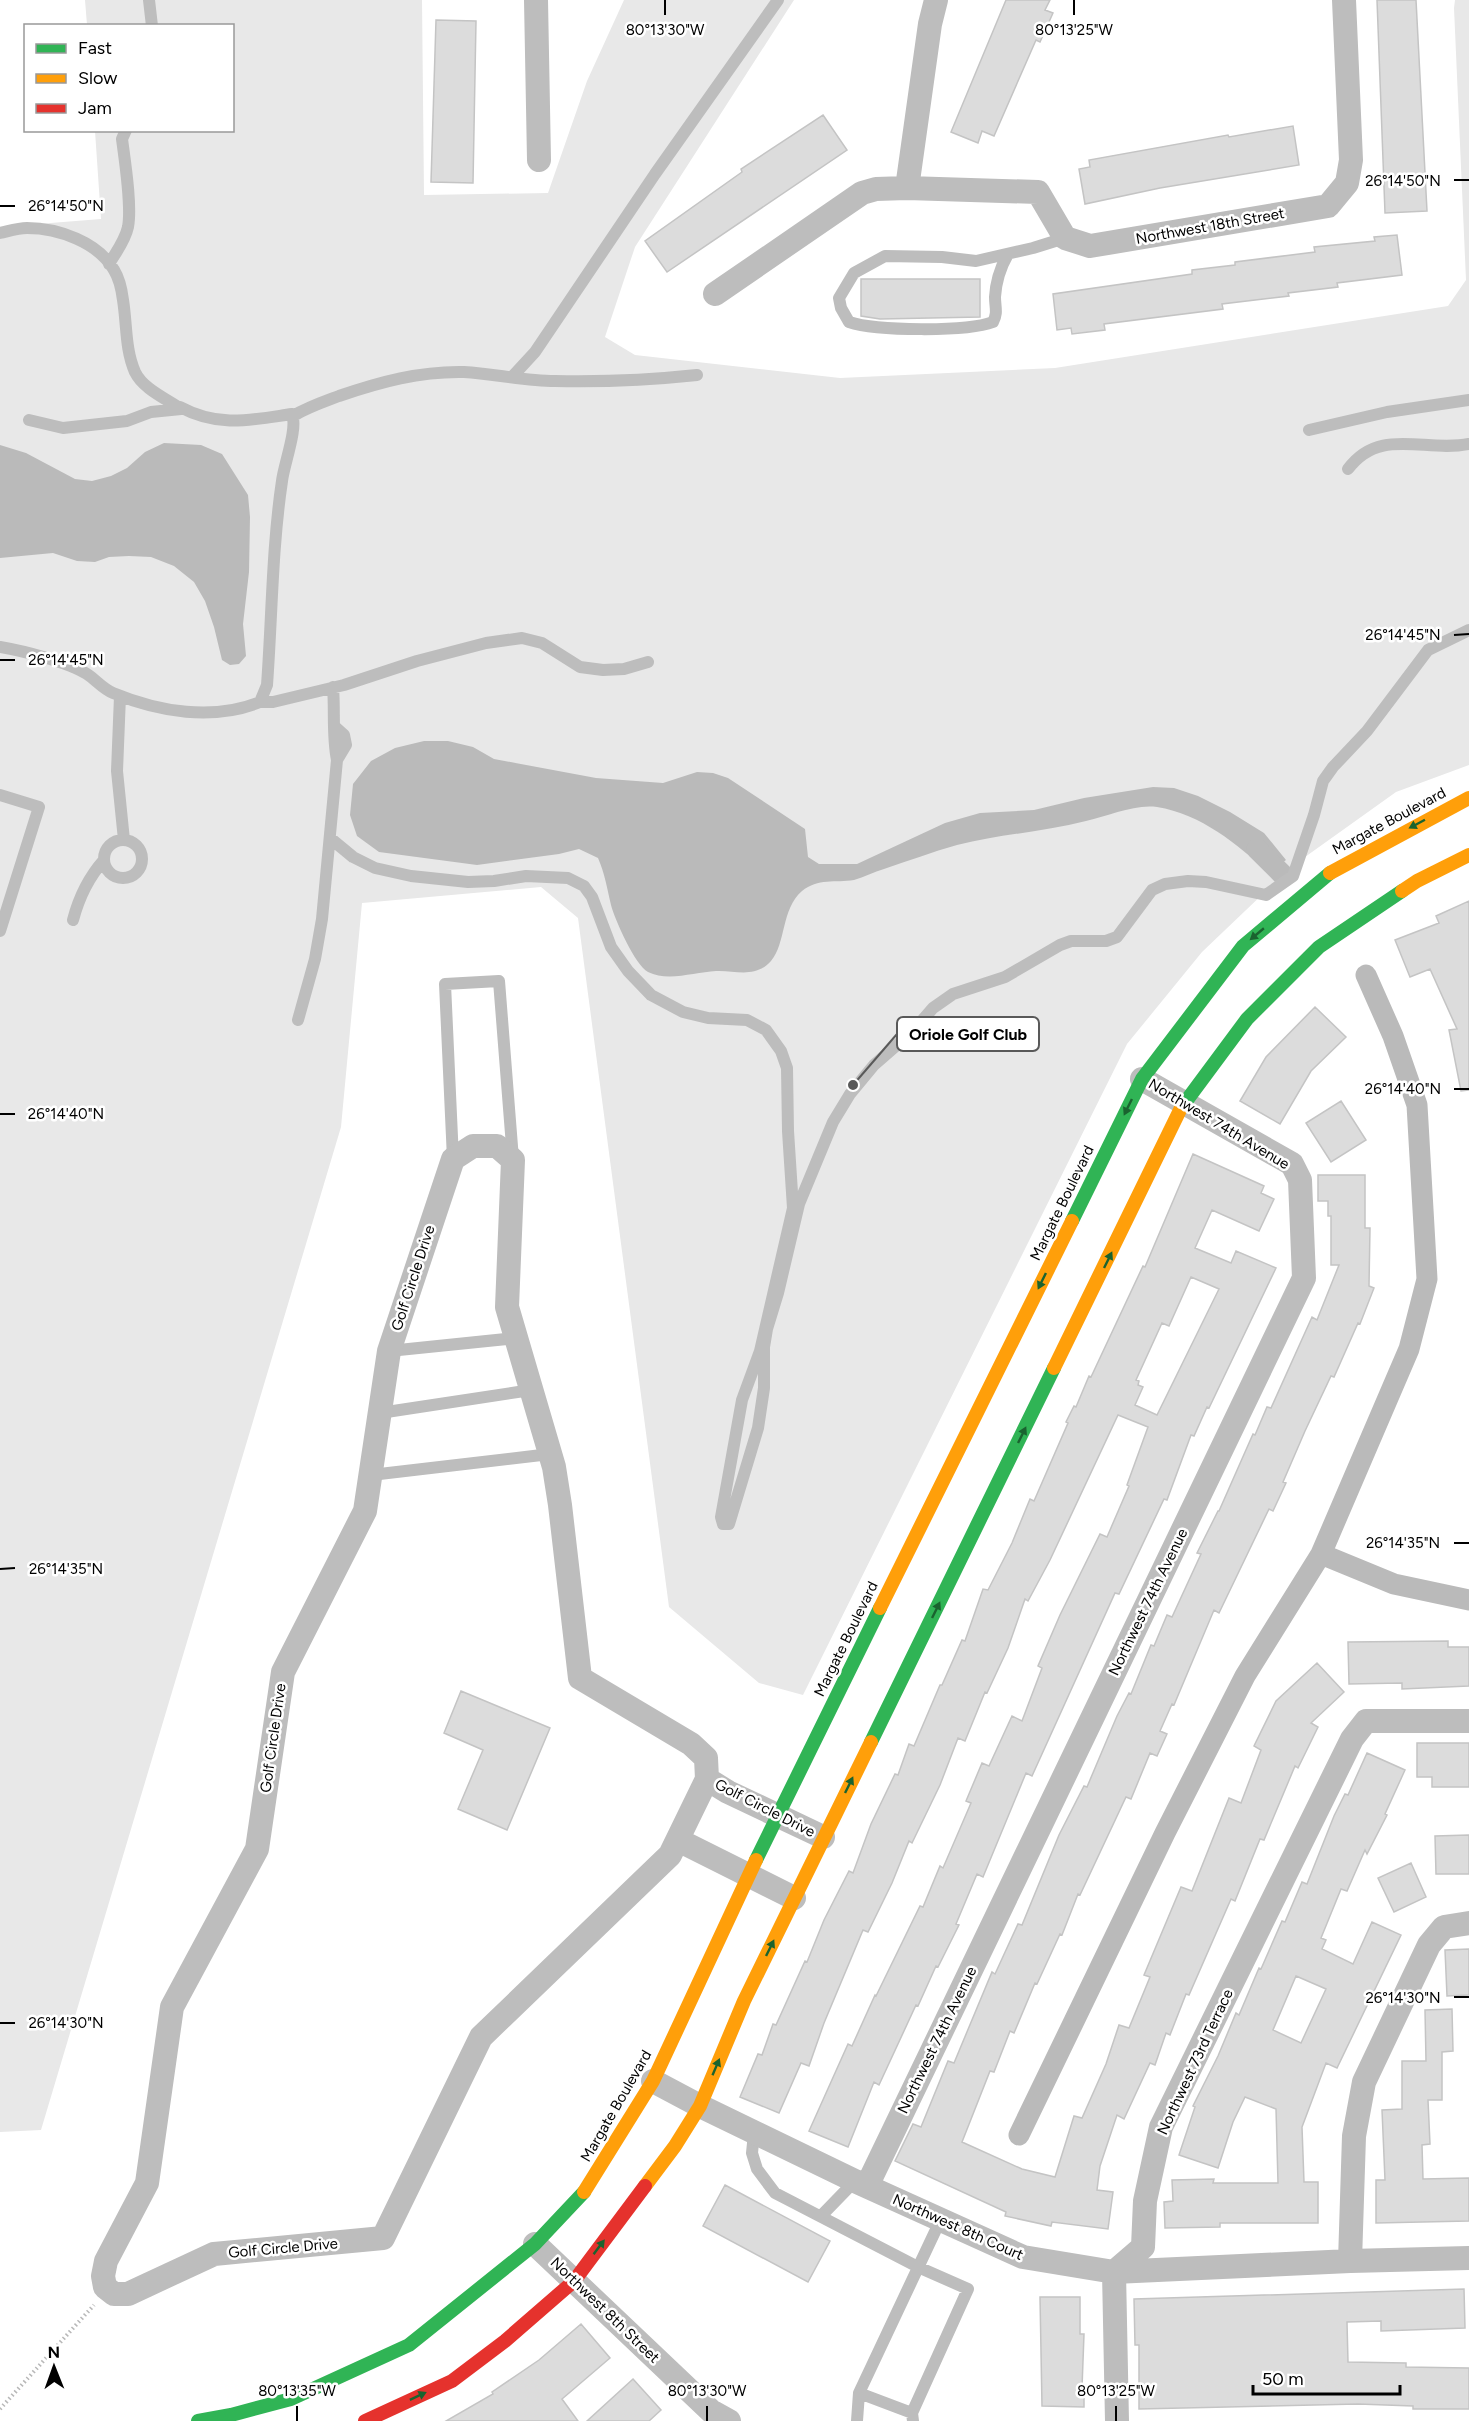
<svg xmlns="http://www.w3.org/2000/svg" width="1469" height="2421" font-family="Figtree,sans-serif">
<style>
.green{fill:#e8e8e8}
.water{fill:#bababa}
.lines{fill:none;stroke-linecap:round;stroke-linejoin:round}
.canal{stroke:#bababa;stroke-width:21}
.building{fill:#dcdcdc;stroke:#c4c4c4;stroke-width:1.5;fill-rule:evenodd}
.path{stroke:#b8b8b8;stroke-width:4;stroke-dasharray:1.5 3;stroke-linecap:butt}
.lane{stroke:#bdbdbd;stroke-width:12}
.street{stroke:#bdbdbd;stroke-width:24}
.fast{stroke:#30b455;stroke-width:14}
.slow{stroke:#ff9f0a;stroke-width:14}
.jam{stroke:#e5322d;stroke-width:14}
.oneway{fill:#1a632f}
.ticks{fill:none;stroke:#000;stroke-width:2}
.labels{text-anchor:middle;stroke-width:5;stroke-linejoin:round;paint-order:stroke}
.street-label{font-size:15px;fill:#000;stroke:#fff}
.ticks-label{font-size:15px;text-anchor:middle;fill:#000;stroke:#fff;stroke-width:5;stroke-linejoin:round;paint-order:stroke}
.leader{fill:none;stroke:#595959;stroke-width:2}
.callout-dot{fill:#595959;stroke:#fff;stroke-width:2}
.callout{fill:#fff;stroke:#595959;stroke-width:2}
.callout-label{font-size:16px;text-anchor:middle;font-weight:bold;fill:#000}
</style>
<rect width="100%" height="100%" fill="#fff"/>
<!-- green -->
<path class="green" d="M85 0H422L424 195 548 193 587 81 624 0H794L635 247 605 337 635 355 840 378 1055 368 1448 306 1466 280 1454 8 1455 0H1469V765L1396 792 1291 867 1202 952 1127 1044 803 1695 759 1683 669 1607 578 918 541 887 362 903 341 1127 41 2130 0 2132V227L101 219 95 131 232 130V26L87 25Z"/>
<!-- water -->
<path class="water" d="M164 443 201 445 222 454 248 495 250 517 249 572 243 624 246 656 239 664 230 665 222 660 214 627 205 601 194 582 174 566 151 557 129 556 109 557 95 562 77 561 53 553 0 558V445L26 453 75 479 92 481 111 476 127 468 145 452Z
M424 741H448L473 747 494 759 596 778 663 783 697 772 713 773 728 778 805 829 808 857 819 864H857L945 823 980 813 1034 810 1084 798 1153 787 1174 788 1198 796 1230 812 1264 833 1286 860 1269 873C1237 844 1201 814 1157 807 1134 804 1109 816 1086 821 1044 832 1000 834 957 845 932 852 908 861 884 869 874 872 864 877 854 880 835 883 818 878 802 891 781 909 786 944 771 961 755 979 735 970 716 971 695 972 668 982 648 972 635 965 615 920 611 905 607 888 605 874 598 858L579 849 559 854 477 865 379 852 357 836 350 815 353 784 371 761 395 748Z"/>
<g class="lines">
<!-- canal -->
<path class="canal" d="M1257 849 1282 874
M1321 1554 1394 1584 1469 1600
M1019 2135 1165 1833 1245 1676 1321 1554 1409 1349 1427 1279 1417 1105 1393 1036 1366 975"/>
</g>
<!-- building -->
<path class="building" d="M1006 0H1050L1045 10 1053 13 1040 42 1036 40 994 136 982 131 978 143 951 132Z
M1377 0H1416L1427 211 1385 213Z
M436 20 476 21 473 183 431 182Z
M823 115 847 150 667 272 645 241 742 172 741 169Z
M1293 126 1299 165 1160 188 1085 204 1079 169 1090 167 1089 160 1228 135 1229 137Z
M1397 235 1402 275 1337 283 1338 287 1288 293 1289 296 1222 304 1223 309 1104 324 1105 330 1072 334 1071 328 1057 330 1053 294 1192 274V270L1235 265V262L1315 252 1314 247 1375 241 1374 237Z
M861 279H980V317L880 319 861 316Z
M1469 901V1090L1461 1091 1449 1030 1457 1029 1430 969 1410 977 1395 940 1439 923 1436 916Z
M1315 1007 1346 1037 1311 1071 1280 1124 1240 1101 1266 1057Z
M1341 1101 1366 1140 1331 1162 1306 1123Z
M1193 1154 1264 1186 1261 1193 1274 1199 1259 1231 1212 1210 1195 1248 1231 1263 1236 1251 1276 1268 1209 1408 1207 1407 1194 1436 1191 1435 1167 1500 1164 1499 1119 1594 1115 1593 1032 1776 1026 1773 983 1877 977 1874 956 1924 959 1925 938 1967 936 1966 918 2006 916 2005 879 2085 874 2082 848 2147 809 2131 848 2044 852 2046 875 1995 876 1996 920 1906 923 1907 940 1866 943 1868 971 1803 966 1801 982 1763 989 1766 1012 1716 1022 1721 1042 1668 1038 1666 1060 1615 1100 1534 1107 1537 1129 1486 1127 1485 1148 1427 1118 1415 1050 1560 1028 1601 1025 1599 1008 1648 987 1693 985 1692 965 1741 958 1738 940 1785 912 1843 909 1841 892 1883 868 1932 863 1930 824 2023 809 2066 801 2063 779 2113 740 2097 758 2054 762 2055 773 2024 776 2025 805 1961 807 1962 824 1920 849 1871 853 1873 871 1824 895 1774 898 1775 909 1744 914 1746 940 1685H942L962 1640 965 1641 983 1589 988 1590 1012 1543 1030 1499 1034 1501 1068 1423 1066 1422 1074 1406 1076 1407 1089 1376 1091 1377 1143 1266 1145 1267ZM1191 1277 1219 1289 1157 1415 1135 1405 1143 1387 1138 1385 1139 1381 1136 1380 1162 1323 1169 1326Z
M1318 1175H1365V1228H1370L1369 1286 1374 1288 1360 1324 1358 1323 1334 1377 1331 1376 1305 1431 1283 1482 1286 1483 1273 1511 1269 1509 1219 1613 1214 1610 1174 1705 1172 1704 1160 1731 1167 1734 1157 1756 1150 1753 1131 1799 1126 1797 1080 1895 1078 1894 1062 1935 1060 1934 1037 1984 1035 1983 1014 2033 1010 2031 994 2072 990 2071 962 2142 1022 2169 1055 2177 1074 2116 1082 2118 1106 2064 1119 2025 1129 2028 1150 1977 1144 1975 1181 1887 1192 1891 1229 1798 1241 1803 1261 1750 1254 1746 1276 1701 1317 1663 1344 1692 1311 1723 1318 1727 1298 1768 1295 1766 1264 1840 1260 1839 1235 1901 1231 1899 1189 1995 1186 1994 1170 2035 1166 2033 1155 2065 1150 2063 1124 2119 1117 2115 1100 2166 1097 2190 1113 2192 1108 2229 1052 2222 1051 2226 1005 2216 1006 2212 895 2161 913 2124 921 2127 948 2061 954 2063 992 1972 995 1974 1018 1924 1022 1925 1059 1835 1084 1786 1087 1787 1117 1716 1129 1693 1131 1694 1151 1645 1154 1646 1167 1615 1172 1617 1201 1554 1197 1553 1218 1511H1219L1253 1434 1255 1435 1267 1407 1271 1408 1312 1317 1317 1320 1339 1265H1331V1216H1328V1201H1318Z
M1448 1641V1647H1469V1686L1402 1689V1683L1349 1684 1348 1642Z
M461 1691 550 1728 507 1830 458 1809 483 1750 444 1733Z
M1417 1743H1469V1787H1432V1777H1417Z
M1367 1753 1405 1770 1385 1814 1387 1815 1367 1854 1365 1850 1347 1891 1341 1889 1321 1938 1326 1940 1322 1949 1353 1964 1372 1922 1401 1935 1337 2068 1326 2063 1302 2127 1304 2182H1318V2223H1220V2227L1165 2228 1164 2202 1173 2201 1172 2180 1214 2179 1213 2183H1278L1276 2109 1245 2097 1233 2122 1218 2168 1179 2155 1195 2107 1193 2106 1218 2056 1236 2013 1239 2015 1259 1968 1261 1969 1282 1921 1285 1922 1302 1882 1307 1884 1334 1816 1345 1794 1348 1795ZM1296 1976 1326 1989 1301 2043 1273 2030Z
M1469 1835V1874H1436L1435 1836Z
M1411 1863 1426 1897 1394 1912 1378 1878Z
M1469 1949V1995L1447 1996 1445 1950Z
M1452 2009 1453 2051 1442 2052V2100H1428L1430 2144 1422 2145 1423 2179 1469 2178V2221L1376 2223V2180H1385L1382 2110 1402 2109V2061H1426L1425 2010Z
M725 2185 830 2241 808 2282 703 2226Z
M1464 2289 1465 2328 1381 2331V2321L1347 2322 1348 2362 1406 2363V2367L1469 2368V2409H1413V2406L1358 2404 1139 2409V2345H1135L1134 2299Z
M1040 2297H1080V2334H1084L1082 2388 1084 2389V2407L1042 2406Z
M581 2324 610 2358 562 2399 578 2421H446L493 2394 492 2392 539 2360Z
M633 2379 661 2410 649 2421H587Z"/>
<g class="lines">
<!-- path -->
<path class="path" d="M0 2409 94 2305"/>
<!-- lane -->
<path class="lane" d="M149 0 152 26
M0 233C9 231 18 228 27 228 58 228 98 242 114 270 119 278 122 292 123 300 127 325 125 349 135 372 143 389 167 399 181 409L151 412 127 421 63 428 29 420
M1008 254C1000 268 996 280 995 297 995 307 998 313 993 322 967 332 876 331 849 322L841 308 839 298 854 273 885 256 942 257 976 261 1033 248 1065 238
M109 264C116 252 125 241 128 227 132 206 125 162 122 139L126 130
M512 377 535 352 655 174 778 0
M293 416C308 407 323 402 339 396 380 382 420 371 464 372 495 374 525 381 555 381 602 382 650 380 697 375
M1309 430 1387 412 1469 400
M1348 469C1380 426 1425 453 1469 444
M0 647C23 651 68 662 87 674 96 680 103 689 113 693 159 712 213 721 260 702L267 685C272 617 272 548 282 481 284 464 298 428 292 414 251 420 219 428 180 407
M120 696 117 771 124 840
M260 702H273L344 685 417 661 486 643 522 638 542 643 580 667 603 670 624 669 648 662
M334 726 344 735 346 745 337 760
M0 795 39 807 0 931
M330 838 353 857 375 868 411 876 468 882 494 881 526 876 568 878 584 886 592 897 611 947 628 971 651 995 683 1012 708 1018 747 1020 766 1030 781 1051 787 1068 788 1131 793 1208 760 1351 742 1400 721 1517 723 1524H729L758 1428 764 1388V1347L767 1329 778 1293 799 1204 833 1122 850 1094 874 1065 913 1031 933 1008 953 994 1005 977 1060 945 1071 941H1106L1117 937 1152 890 1165 884 1188 881 1206 882 1266 895 1293 876 1314 815 1323 781 1333 767 1367 731 1428 650 1469 630
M104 859a19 19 0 1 1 38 0a19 19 0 1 1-38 0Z
M73 920C79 897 88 878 104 860
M298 1020 315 959 322 919 337 760C332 736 335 711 333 687
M453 1159 445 984 499 981 513 1159
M389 1351 516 1338
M380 1413 531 1390
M371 1475 550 1454
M754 2133 752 2153 757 2169 775 2193 918 2267 968 2289 912 2413 913 2421
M821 2216 855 2181
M859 2393 912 2413
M857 2421 859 2393 940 2221"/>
<!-- street -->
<path class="street" d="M536 0 539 160
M907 188 930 24 936 0
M715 294 862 193 876 189 907 188 1038 192 1065 238 1090 246 1328 206 1347 183 1351 160 1344 0
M473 1146H497L513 1160 507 1307 554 1467 560 1505 580 1678 691 1744 706 1758 707 1779 670 1855 481 2037 383 2238 214 2254 128 2294H114L105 2287 103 2276 106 2261 147 2183 172 2007 257 1849 283 1672 365 1511 389 1351 453 1159Z
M707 1779 728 1792 823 1837
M678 1840 794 1898
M653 2081 700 2106 855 2181 1023 2257 1114 2272 1350 2261 1469 2258
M867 2186 1304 1278 1300 1180 1292 1164 1142 1079
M535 2244 711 2411 729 2421
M1350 2261 1354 2136 1364 2082 1429 1945 1444 1927 1469 1923
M1117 2421 1114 2272 1143 2247 1145 2201 1161 2127 1352 1739 1366 1721H1469"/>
<!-- fast -->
<path class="fast" d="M1181 1108 1247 1019 1319 947 1402 891
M1072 1221 1142 1079 1243 946 1330 873
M871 1742 1054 1368
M756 1860 880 1608
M198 2421 231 2415 291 2399 409 2345 535 2244 584 2192"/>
<!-- slow -->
<path class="slow" d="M1330 873 1469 798
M1402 891 1417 881 1469 855
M1054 1368 1181 1108
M880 1608 1072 1221
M645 2186 675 2146 700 2106 744 2001 871 1742
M584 2192 653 2081 756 1860"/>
<!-- jam -->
<path class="jam" d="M365 2421 452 2381 505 2341 574 2281 645 2186"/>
</g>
<!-- one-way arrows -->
<defs><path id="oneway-solid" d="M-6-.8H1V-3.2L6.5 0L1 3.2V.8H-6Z" transform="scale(1.5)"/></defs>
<g class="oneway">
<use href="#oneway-solid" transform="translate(1417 824) rotate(152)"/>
<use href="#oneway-solid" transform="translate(1257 934) rotate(140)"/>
<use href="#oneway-solid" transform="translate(1128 1107) rotate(116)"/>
<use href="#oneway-solid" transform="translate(1108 1260) rotate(-64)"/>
<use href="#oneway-solid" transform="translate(1042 1281) rotate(116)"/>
<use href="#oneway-solid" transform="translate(1022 1435) rotate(-64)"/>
<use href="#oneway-solid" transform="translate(936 1610) rotate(-64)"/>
<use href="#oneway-solid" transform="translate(849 1785) rotate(-64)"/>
<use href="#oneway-solid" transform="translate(770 1948) rotate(-64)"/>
<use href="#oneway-solid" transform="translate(716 2067) rotate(-67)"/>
<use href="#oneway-solid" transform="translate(599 2247) rotate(-53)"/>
<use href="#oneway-solid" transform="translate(418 2396) rotate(-25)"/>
</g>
<!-- ticks -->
<path class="ticks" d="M665 0V15M1074 0V15M1454 180H1469M0 206H15M1454 635 1469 634M0 660H15M1454 1089H1469M0 1114H15M1454 1543H1469M0 1569 15 1568M1454 1997H1469M0 2023H15M297 2406V2421M707 2406V2421M1116 2406V2421"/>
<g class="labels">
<!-- street labels -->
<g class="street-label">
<text transform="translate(1210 226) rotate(-10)" y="5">Northwest 18th Street</text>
<text transform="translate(1389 821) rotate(-28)" y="5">Margate Boulevard</text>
<text transform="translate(1219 1124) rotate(31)" y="5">Northwest 74th Avenue</text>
<text transform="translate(1062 1203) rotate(-64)" y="5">Margate Boulevard</text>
<text transform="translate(413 1278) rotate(-72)" y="5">Golf Circle Drive</text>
<text transform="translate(1148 1602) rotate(-64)" y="5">Northwest 74th Avenue</text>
<text transform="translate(846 1639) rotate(-64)" y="5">Margate Boulevard</text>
<text transform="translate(273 1738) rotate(-82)" y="5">Golf Circle Drive</text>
<text transform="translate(765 1808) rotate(27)" y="5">Golf Circle Drive</text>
<text transform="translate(937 2040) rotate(-64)" y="5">Northwest 74th Avenue</text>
<text transform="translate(1195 2062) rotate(-65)" y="5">Northwest 73rd Terrace</text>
<text transform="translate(616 2106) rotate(-60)" y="5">Margate Boulevard</text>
<text transform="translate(958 2227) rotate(24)" y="5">Northwest 8th Court</text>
<text transform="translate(283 2248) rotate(-5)" y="5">Golf Circle Drive</text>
<text transform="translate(605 2310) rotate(44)" y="5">Northwest 8th Street</text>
</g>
</g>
<g class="ticks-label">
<text x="665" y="35">80°13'30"W</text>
<text x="1074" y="35">80°13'25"W</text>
<text x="1403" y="186">26°14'50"N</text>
<text x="66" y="211">26°14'50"N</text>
<text x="1403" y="640">26°14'45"N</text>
<text x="66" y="665">26°14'45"N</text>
<text x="1403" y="1094">26°14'40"N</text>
<text x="66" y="1119">26°14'40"N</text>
<text x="1403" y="1548">26°14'35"N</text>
<text x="66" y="1574">26°14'35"N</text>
<text x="1403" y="2003">26°14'30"N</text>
<text x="66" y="2028">26°14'30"N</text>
<text x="297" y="2396">80°13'35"W</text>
<text x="707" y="2396">80°13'30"W</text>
<text x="1116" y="2396">80°13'25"W</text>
</g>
<!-- callouts -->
<path class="leader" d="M853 1085L897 1034"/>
<circle class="callout-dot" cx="853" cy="1085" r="6"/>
<rect class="callout" x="897" y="1017" width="142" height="34" rx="6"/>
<g class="callout-label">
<text x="968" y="1040">Oriole Golf Club</text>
</g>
<!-- legend -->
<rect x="24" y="24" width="210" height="108" fill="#ffffff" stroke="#999999" stroke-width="1.5"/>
<rect x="36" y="44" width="30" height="9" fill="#30b455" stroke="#999999" stroke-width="1.5"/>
<text x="78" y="54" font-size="18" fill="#000000">Fast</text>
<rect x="36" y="74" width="30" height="9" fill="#ff9f0a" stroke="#999999" stroke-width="1.5"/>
<text x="78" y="84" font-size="18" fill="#000000">Slow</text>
<rect x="36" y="104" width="30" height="9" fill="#e5322d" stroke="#999999" stroke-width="1.5"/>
<text x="78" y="114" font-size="18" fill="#000000">Jam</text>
<!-- north arrow -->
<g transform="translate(54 2367) rotate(359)" stroke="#ffffff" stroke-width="4.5" paint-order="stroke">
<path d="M0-4.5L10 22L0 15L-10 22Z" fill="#000000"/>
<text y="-9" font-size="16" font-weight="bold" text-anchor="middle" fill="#000000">N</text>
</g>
<!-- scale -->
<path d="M1253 2385v9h147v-9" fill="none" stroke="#000000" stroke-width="3"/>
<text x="1262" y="2385" font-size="18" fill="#000000" stroke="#ffffff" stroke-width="4.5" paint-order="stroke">50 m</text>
</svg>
